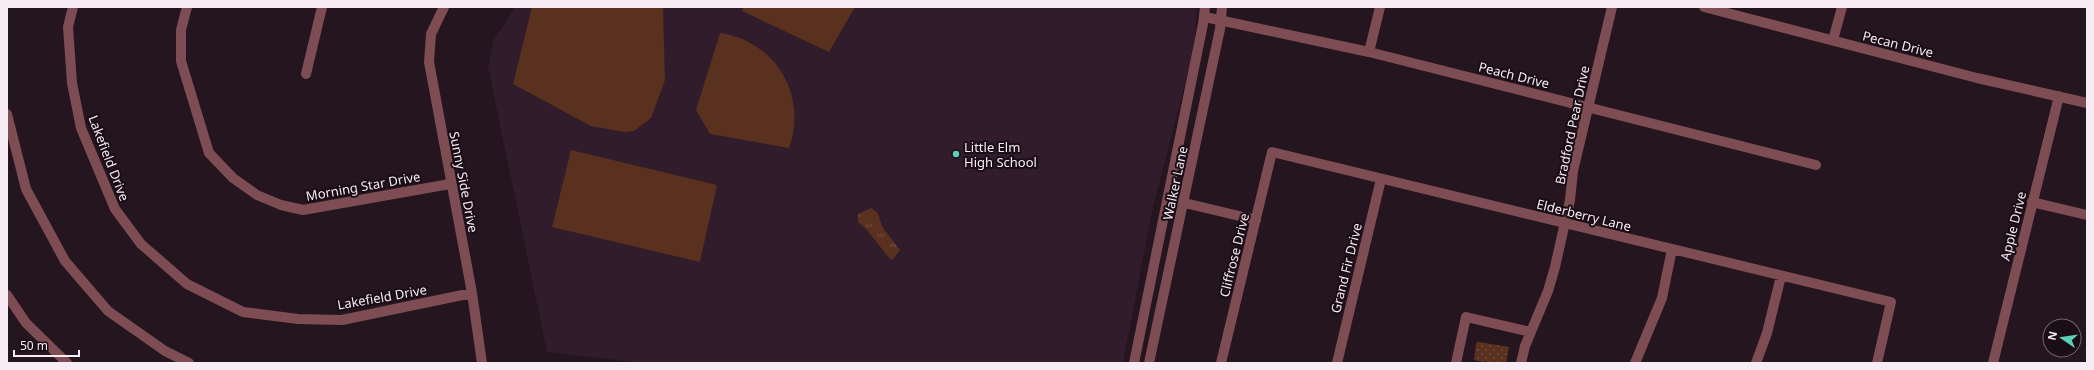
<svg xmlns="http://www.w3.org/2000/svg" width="2094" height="370" font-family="'Noto Sans',sans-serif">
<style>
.built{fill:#301c2a}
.grass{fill:url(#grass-tufts)}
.park{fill:url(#park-dots)}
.garden{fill:#5a301e}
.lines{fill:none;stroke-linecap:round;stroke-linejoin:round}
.minor{stroke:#7d4d53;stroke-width:10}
.poi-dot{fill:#5cceba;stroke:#1a0d16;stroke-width:1.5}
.labels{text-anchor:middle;stroke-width:4;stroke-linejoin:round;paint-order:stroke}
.street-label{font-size:13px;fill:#f7ecf3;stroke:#1a0d16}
.poi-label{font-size:13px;fill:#f7ecf3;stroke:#1a0d16;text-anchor:start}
</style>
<defs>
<pattern id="grass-tufts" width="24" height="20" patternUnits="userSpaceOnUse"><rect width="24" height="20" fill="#5a301e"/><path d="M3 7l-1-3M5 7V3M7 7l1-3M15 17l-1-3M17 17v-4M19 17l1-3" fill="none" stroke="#724e3f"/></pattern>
<pattern id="park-dots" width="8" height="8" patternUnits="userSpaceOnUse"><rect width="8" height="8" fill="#5a301e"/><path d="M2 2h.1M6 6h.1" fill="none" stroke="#724e3f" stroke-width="1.8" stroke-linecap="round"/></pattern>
</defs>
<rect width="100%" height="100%" fill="#24151f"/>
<!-- built -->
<path class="built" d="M515 7H1197L1196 27 1189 69 1153 207 1123 363H642L547 352 488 67 493 41Z"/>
<!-- grass -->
<path class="grass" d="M871 208 877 212 883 228 900 250 893 259H890L867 230 858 222V214Z"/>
<!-- park -->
<path class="park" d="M1479 342 1509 347 1506 363H1488L1486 361 1483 362 1474 360 1476 343Z"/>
<!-- garden -->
<path class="garden" d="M532 7H663L665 80 651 118 634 131 623 132 591 126 513 84Z
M744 7H855L829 52 742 11Z
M720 33C776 41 808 96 789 148L710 134 696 110Z
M571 150 717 185 700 262 552 227Z"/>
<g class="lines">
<!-- minor -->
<path class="minor" d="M73 7 68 27 72 83 81 128 115 209 141 244 187 284 243 312 298 319 342 320 472 293
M187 7 181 30V61L209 153 233 178 257 195 281 205 303 210 450 184
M444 7 431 34 429 62 472 293 482 363
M1704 7 1977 78 2087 103
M1205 17 1369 52 1816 165
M1833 40 1842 7
M1369 52 1380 7
M306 74 322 7
M7 114 26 189 65 261 108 311 165 351 189 363
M1168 199 1256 220
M2032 202 2087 215
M7 295 26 323 67 363
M1134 363 1203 24 1205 7
M1149 363 1220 29 1222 7
M1221 363 1272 152 1891 302 1877 363
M1337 363 1381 179
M1456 363 1466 317 1531 332
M1521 363 1525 346 1548 291 1555 267 1570 200 1573 171 1612 7
M1635 363 1662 298 1672 249
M1756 363 1767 333 1781 276
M1993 363 2059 96"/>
</g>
<!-- markers -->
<circle class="poi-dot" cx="956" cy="154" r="4"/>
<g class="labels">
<!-- street labels -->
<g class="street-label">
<text transform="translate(1898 44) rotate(14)" y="5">Pecan Drive</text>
<text transform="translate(1514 75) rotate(14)" y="5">Peach Drive</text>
<text transform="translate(1572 125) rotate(-78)" y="5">Bradford Pear Drive</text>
<text transform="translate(109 158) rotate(69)" y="5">Lakefield Drive</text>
<text transform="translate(464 182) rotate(79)" y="5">Sunny Side Drive</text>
<text transform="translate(1175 183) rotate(-78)" y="5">Walker Lane</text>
<text transform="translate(363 186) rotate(-10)" y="5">Morning Star Drive</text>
<text transform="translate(1584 215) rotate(14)" y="5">Elderberry Lane</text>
<text transform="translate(2013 226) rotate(-76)" y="5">Apple Drive</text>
<text transform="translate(1234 255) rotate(-76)" y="5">Cliffrose Drive</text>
<text transform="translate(1346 268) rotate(-76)" y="5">Grand Fir Drive</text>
<text transform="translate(382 297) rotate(-10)" y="5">Lakefield Drive</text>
</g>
<!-- poi labels -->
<g class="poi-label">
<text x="964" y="152">Little Elm<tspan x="964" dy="15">High School</tspan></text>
</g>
</g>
<!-- border -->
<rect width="2094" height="370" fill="none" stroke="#f7ecf3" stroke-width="16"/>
<!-- north arrow -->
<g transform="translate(2062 338) rotate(283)"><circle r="19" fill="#1a0d16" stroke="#72666e"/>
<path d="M0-3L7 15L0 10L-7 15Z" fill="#5cceba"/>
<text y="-6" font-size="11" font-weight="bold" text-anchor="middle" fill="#f7ecf3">N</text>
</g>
<!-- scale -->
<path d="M14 350v6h65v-6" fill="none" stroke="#f7ecf3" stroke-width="2"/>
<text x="20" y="350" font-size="12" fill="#f7ecf3" stroke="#1a0d16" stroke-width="3" paint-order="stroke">50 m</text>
</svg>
